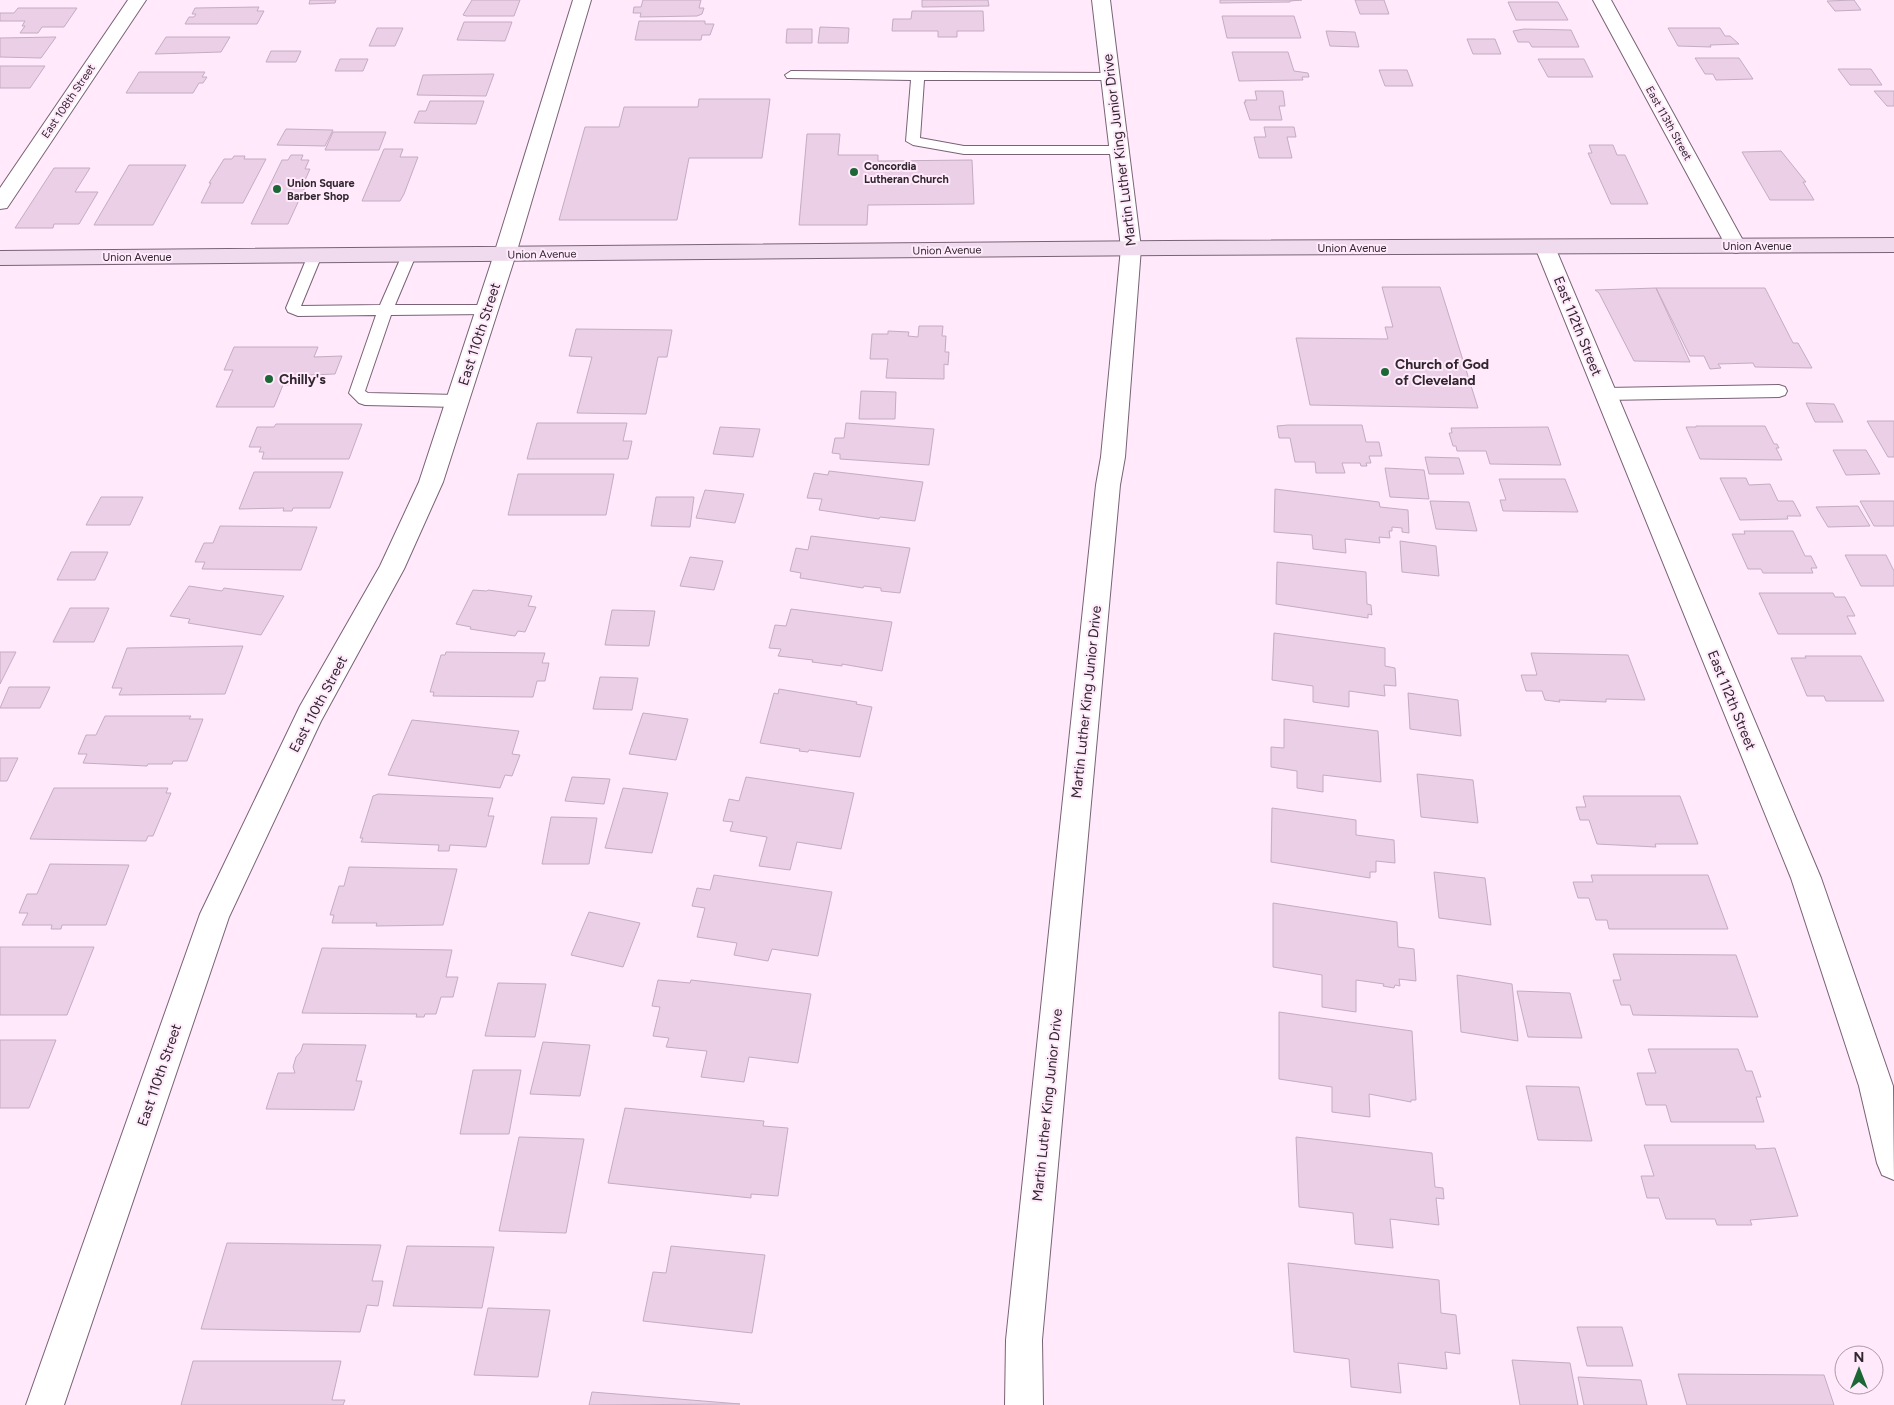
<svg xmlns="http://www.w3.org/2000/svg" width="1894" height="1405" font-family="Figtree,sans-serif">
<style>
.building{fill:#eacfe6;stroke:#c5acc2}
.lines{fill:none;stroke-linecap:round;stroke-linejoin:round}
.service-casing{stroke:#796276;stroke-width:2}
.minor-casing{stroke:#796276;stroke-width:2}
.tertiary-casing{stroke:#796276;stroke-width:2}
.secondary-casing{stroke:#796276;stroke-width:2}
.service{fill:#fff;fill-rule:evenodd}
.minor{fill:#fff;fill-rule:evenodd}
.tertiary{fill:#fff;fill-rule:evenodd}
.secondary{fill:#f0dbee;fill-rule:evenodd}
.poi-dot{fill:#1c6735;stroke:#ffe9fb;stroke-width:2}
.labels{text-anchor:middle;stroke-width:4;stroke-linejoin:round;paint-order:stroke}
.far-street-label{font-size:11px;fill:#2f262e;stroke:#ffe9fb}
.far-poi-label{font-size:11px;font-weight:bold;fill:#2f262e;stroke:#ffe9fb;text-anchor:start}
.street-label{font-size:14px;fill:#2f262e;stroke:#ffe9fb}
.poi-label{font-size:14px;font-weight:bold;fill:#2f262e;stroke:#ffe9fb;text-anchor:start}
</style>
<rect width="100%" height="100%" fill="#ffe9fb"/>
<!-- building -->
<path class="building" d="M310 0H336L335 3 309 4Z
M472 0H520L514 16H466L463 15Z
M643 0H701L699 8H704L702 14 697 16 640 17 641 13H633L634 7H641Z
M922 0H988L989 6 922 7Z
M1220 0H1302L1290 1V2L1220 3Z
M1355 0H1384L1389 14H1360Z
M1854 0 1861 10 1835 11 1827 1Z
M1508 2H1558L1568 20H1516Z
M259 7 257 11H264L257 24H185L189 17H194L196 14H192L195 8Z
M18 8H77L64 27H42L38 33H20L25 26H22L25 21H0V13H14Z
M912 11H983L984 31H957V37H938V31H892L893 19H911Z
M1222 16H1294L1301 38H1227Z
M639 21H705V24H714L710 35H702L701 40H635Z
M464 22H512L505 41 457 40Z
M820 27 849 28 848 43H818Z
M377 28H403L395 46H369Z
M1668 28H1720L1725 36H1730L1739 44 1710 45 1711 47 1678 46Z
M787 29H812V43H786Z
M1524 29 1571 30 1579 47H1532L1529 42H1518L1513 31Z
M1326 31 1355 32 1359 47 1330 46Z
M56 37 41 58 0 57V38Z
M166 37H230L221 52 155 54Z
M1467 39H1495L1501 54H1473Z
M271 51H301L296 62H266Z
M1232 52H1288L1294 71 1308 73 1309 77H1302L1303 80 1239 81Z
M1695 58H1739L1753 79 1716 80 1713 74H1705Z
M340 59H368L363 71H335Z
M1538 59H1584L1593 77H1548Z
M0 66H45L30 88H0Z
M1838 69H1871L1882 85H1850Z
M1379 70H1407L1413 86H1385Z
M139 72H205L202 77H207L203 83H199L193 93H126Z
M494 74 486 96 417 95 423 75Z
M1255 91H1283L1285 106H1279L1282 120H1250L1244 102H1246L1245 100H1257Z
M1874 91H1894V106H1887Z
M699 99H770L762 158H689L677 220H559L585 127H619L624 107H698Z
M430 101H484L476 124 414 123 419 111H426Z
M1264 127H1294L1296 137H1287L1292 158H1259L1254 137H1266Z
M286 129 333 130 325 146 277 145Z
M333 132H386L379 150H325Z
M807 134H840L838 155H878V161L972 160 974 204 868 205 867 225H799Z
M1589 145H1613L1617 155H1625L1648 204H1611L1588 153H1592Z
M384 149H403L400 157H418L404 194 400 201H362Z
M1781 151 1806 182H1803L1814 200H1770L1742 152Z
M291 155H303L301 160H309L305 169H310L302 187H305L288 224H251L282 160H288Z
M234 156H245L244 159H266L243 203H201L211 183H209L224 159H232Z
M129 165H186L153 225H94Z
M54 168H90L75 192H98L79 224H54L53 228H15Z
M1382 287H1440L1478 408 1310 405 1296 338 1388 339 1385 327H1393Z
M1656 288 1690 362 1634 361 1599 293 1595 290Z
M1656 288H1765L1793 343H1798L1812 368 1755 367 1753 363 1718 364 1721 368 1710 369 1704 356H1690Z
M919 326H943L942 336H946L945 352H949L948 365 944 364V379L886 378 888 359H870L872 334H888V331L909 332 908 336 918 337Z
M576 329 672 330 667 357H658L646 414 577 413 592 357 569 356Z
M234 347H318L314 357 342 356 335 374 310 375 307 384 283 385 274 407H216L233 370H224Z
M861 391 896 392 895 419H859Z
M1806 403 1834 404 1843 422H1815Z
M1867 421H1894V457H1888Z
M537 423H627L623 441H632L628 459H527Z
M846 423 934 429 929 465 840 459V454L832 453 835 438H844Z
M276 424H362L349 459H262L264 452H259L261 447H249L257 427H274Z
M1288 425H1362L1366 442H1379L1382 456H1369L1371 463H1366L1367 466H1361L1360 463H1342L1345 473H1316L1315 462H1295L1290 438H1279L1277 426Z
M1696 426H1765L1774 444H1777L1779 448H1776L1782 460 1700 459 1686 427H1696Z
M720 427 760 429 753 457 713 454Z
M1548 427 1561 465 1490 464 1486 451H1457L1456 446H1453L1449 433H1452L1451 428Z
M1833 450H1866L1880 474 1846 475Z
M1425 457 1459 458 1464 474H1429Z
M1385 468 1424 470 1429 499 1390 497Z
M829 471 923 482 915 521 880 517 879 519 819 510 822 499 807 498 814 473 828 475Z
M254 472H343L330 508H293L292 511H283L284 508 239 509Z
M518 474H614L606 515H508Z
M1720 478H1746L1749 485 1770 484 1778 501H1793L1801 516H1787L1788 519 1740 520Z
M1499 479H1565L1578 512 1503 511 1500 500H1506Z
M1275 489 1379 502 1380 507 1408 510 1409 533 1402 532V528L1392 527V531H1389L1390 538 1379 537 1380 543 1345 539 1346 553 1313 549 1312 535 1274 532Z
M705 490 744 494 735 523 696 518Z
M101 497H143L130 525H86Z
M656 497H694L690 527 651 526Z
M1430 501 1469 502 1477 531 1436 529Z
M1860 501H1894V526H1874Z
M1858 506 1870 526 1828 527 1816 507Z
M220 526 317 527 301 570 202 569 205 562H195L204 543H213Z
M1744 531H1793L1805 556H1811L1817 568H1811L1813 573H1763L1761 569H1748L1732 534H1745Z
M811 536 910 548 900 593 881 591V588L864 586 863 588 800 578 801 573 790 571 796 548 808 550Z
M1400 541 1436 546 1439 576 1402 572Z
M71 552H108L95 580H57Z
M1845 555H1886L1894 571V586H1861Z
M690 557 723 561 714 590 680 586Z
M1277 562 1366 572 1367 604 1371 605 1372 615 1368 614V618L1276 604Z
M189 586 222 591 224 588 284 596 261 635 188 623 190 619 170 616Z
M473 590 487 591 488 590 532 596 528 606 536 607 525 632 518 631 515 636 470 629 471 627 456 624Z
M1759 593H1833L1835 597H1845L1855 616H1847L1856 634H1778Z
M70 608H109L94 642H53Z
M791 609 892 622 882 671 842 664V666L812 662 813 660 778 656 781 649 769 648 775 625 786 626Z
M612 610 655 611 649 646 605 645Z
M1274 633 1385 648V666L1395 668 1396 686 1384 685 1385 696 1349 691V707L1313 702V686L1272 680Z
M243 646 225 694 119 695 122 688H112L127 648Z
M0 652H16L0 684Z
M446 652 545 653 542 663H549L545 681H537L533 697 433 696 434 692H430L441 655H445Z
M1531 653 1628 655 1645 700 1606 699V702L1559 700 1560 702 1545 700 1542 691H1526L1521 675H1537Z
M1805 656H1861L1884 701H1826L1824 696H1807L1791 658H1806Z
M600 677 638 678 632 710 593 709Z
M9 687H50L40 708H0Z
M779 689 857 702 856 704 872 707 860 757 809 750 808 752 799 751 800 749 760 743 774 693 778 694Z
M1408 693 1458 700 1461 736 1410 729Z
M643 713 688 719 676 760 629 754Z
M105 716H191L189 719H203L187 761H173L172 764H148L147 766 83 763 87 754H78L86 735H96Z
M1284 719 1378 731 1381 782 1323 775V792L1297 788V771L1271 767V747L1284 748Z
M412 720 519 731 512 754 520 755 512 776 505 775 500 788 388 775Z
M0 758H18L7 781H0Z
M1417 774 1473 780 1478 823 1421 817Z
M572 777 610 779 604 804 565 801Z
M746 777 854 793 841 849 797 842 790 870 759 866 767 837 730 831 733 822 723 821 729 799 739 801Z
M54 788H168L166 793H171L153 836H148L146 841 30 839Z
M623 788 668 793 652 853 605 848Z
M378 794 493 798 488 816H494L486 847 450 845 449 851H438L439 845 361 842 363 838H360L373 796Z
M1583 796H1680L1698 844H1655L1656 847 1597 844 1589 820H1580L1576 807H1586Z
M1272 808 1356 820V835L1394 840 1395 863 1376 861V872H1370V878L1271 862Z
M551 817 597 818 589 864H542Z
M50 864 129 865 106 925H62L61 929H51L52 925H22L28 913H19L27 894H37Z
M349 867 457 869 443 925 376 926 377 923H332L334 915H330L339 886H344Z
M1434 872 1485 878 1491 925 1439 918Z
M714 875 832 892 818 956 772 949 768 961 734 955 737 943 697 937 705 908 692 906 697 888 710 890Z
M1591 875H1708L1728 929H1609L1607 920H1596L1589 898H1578L1573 882H1593Z
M1273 903 1397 922 1398 947 1414 949 1416 981 1399 979 1400 986 1395 985 1394 988 1383 986 1384 984 1356 980V1012L1322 1007V975L1273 967Z
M589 912 640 923 623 967 571 955Z
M0 947H94L67 1015H0Z
M322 948 452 950 446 977H458L453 997H441L436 1014H425L424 1017H416L417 1014 302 1013Z
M1613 954 1736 955 1758 1017 1633 1015 1630 1005H1621L1613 980H1621Z
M1457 975 1512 984 1518 1041 1461 1032Z
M658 980 690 983 691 980 811 994 798 1063 749 1057 744 1082 701 1077 707 1051 666 1047 669 1038 653 1036 660 1007 652 1006Z
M498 983 546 984 535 1037 485 1036Z
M1517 991 1570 993 1582 1038 1528 1037Z
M1279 1012 1412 1031 1416 1100H1411V1102L1369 1094 1370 1117 1332 1112V1087L1279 1079Z
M0 1040H56L29 1108H0Z
M543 1042 590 1045 580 1096 530 1094Z
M303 1044 366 1045 356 1081H362L354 1110 266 1109 278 1073H295L293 1067 296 1057 301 1051Z
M1648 1049H1738L1746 1071H1752L1761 1097H1756L1764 1122H1671L1666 1105H1646L1637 1073H1656Z
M473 1070H521L509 1134H460Z
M1526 1086 1579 1087 1592 1141 1538 1140Z
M625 1108 764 1121 763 1126 788 1128 778 1196 751 1194V1198L608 1183Z
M519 1137 584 1139 566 1233 499 1231Z
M1296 1137 1432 1153 1435 1187 1443 1188 1444 1199 1436 1198 1439 1225 1390 1219 1393 1248 1355 1244 1353 1213 1299 1207Z
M1644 1145H1755L1756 1149 1775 1148 1798 1216 1750 1220 1752 1225H1717L1715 1219H1666L1659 1198H1647L1641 1176H1654Z
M227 1243 381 1245 372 1281H383L378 1306 367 1305 360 1332 201 1329Z
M407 1246 494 1247 482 1308 393 1306Z
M671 1246 765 1255 752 1333 643 1321 653 1272 666 1273Z
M1288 1263 1439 1280 1441 1313 1456 1315 1460 1354 1445 1352 1447 1369 1398 1363 1401 1393 1351 1387 1349 1359 1294 1352Z
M488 1308 550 1310 538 1377 474 1375Z
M1577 1327H1622L1633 1366H1587Z
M1512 1360 1570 1363 1578 1405H1520Z
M193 1361H341L332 1400H345L343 1405H181Z
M1678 1374 1824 1375 1834 1405H1687Z
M1578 1377 1641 1380 1647 1405H1584Z
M592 1392 740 1404 589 1405Z"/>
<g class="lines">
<defs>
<path id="service" d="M791 71 1110 73 1116 77 1114 80H924L920 138 964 146H1119L1126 150 1119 154H964L913 145 906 141 911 80 787 78 785 75Z
M315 250 320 252 322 255 301 306 380 305 402 255 404 252H414L416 255 395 305H492L494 309 492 313 487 314 391 315 365 391 368 393 457 395 463 397 465 401 463 405 457 407 365 405 359 403 349 393 376 315 298 316 288 312 286 308 308 255 310 252Z
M1779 385 1785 387 1787 391 1785 395 1779 397 1606 400 1600 398 1598 394 1600 390 1606 388Z"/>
<path id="minor" d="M128 0H146L7 208 0 209V188Z
M573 0H591L516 254 443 482 404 569 321 721 229 917 64 1405H26L200 914 300 706 380 566 419 482 494 254Z
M1593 0H1611L1746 246 1743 251 1736 253 1729 251 1726 246Z
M1545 240 1552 242 1555 247 1821 878 1893 1086 1894 1180 1882 1175 1877 1163 1859 1086 1791 878 1535 247 1538 242Z"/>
<path id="tertiary" d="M1092 0H1110L1141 248 1125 457 1120 485 1042 1340 1043 1405H1005L1006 1340 1096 485 1101 457 1121 248Z"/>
<path id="secondary" d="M1894 238V252L1166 255 0 265V251L1166 241Z"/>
</defs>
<!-- service casing -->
<use href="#service" class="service-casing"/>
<!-- minor casing -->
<use href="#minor" class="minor-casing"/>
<!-- tertiary casing -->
<use href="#tertiary" class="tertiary-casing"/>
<!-- secondary casing -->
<use href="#secondary" class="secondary-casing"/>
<!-- service -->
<use href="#service" class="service"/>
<!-- minor -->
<use href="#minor" class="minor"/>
<!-- tertiary -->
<use href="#tertiary" class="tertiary"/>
<!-- secondary -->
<use href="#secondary" class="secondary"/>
</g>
<!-- markers -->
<g class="poi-dot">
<circle cx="854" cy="172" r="5"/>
<circle cx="277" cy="189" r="5"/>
<circle cx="1385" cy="372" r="5"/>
<circle cx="269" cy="379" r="5"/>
</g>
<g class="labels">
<!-- far-street labels -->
<g class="far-street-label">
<text transform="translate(68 101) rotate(-56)" y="4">East 108th Street</text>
<text transform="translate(1669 123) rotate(61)" y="4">East 113th Street</text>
<text x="1757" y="250">Union Avenue</text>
<text x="1352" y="252">Union Avenue</text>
<text transform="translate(947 250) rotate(-1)" y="4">Union Avenue</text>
<text transform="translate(542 254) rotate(-1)" y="4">Union Avenue</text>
<text x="137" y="261">Union Avenue</text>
</g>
<!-- far-poi labels -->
<g class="far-poi-label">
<text x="864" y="170">Concordia<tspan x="864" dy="13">Lutheran Church</tspan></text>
<text x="287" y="187">Union Square<tspan x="287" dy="13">Barber Shop</tspan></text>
</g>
<!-- street labels -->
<g class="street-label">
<text transform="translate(1119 150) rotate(-97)" y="5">Martin Luther King Junior Drive</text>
<text transform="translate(1578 326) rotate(68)" y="5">East 112th Street</text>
<text transform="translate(479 334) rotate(-72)" y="5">East 110th Street</text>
<text transform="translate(1732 700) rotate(68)" y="5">East 112th Street</text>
<text transform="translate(1086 702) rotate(-84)" y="5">Martin Luther King Junior Drive</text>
<text transform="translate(318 704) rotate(-62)" y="5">East 110th Street</text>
<text transform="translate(159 1075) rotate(-71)" y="5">East 110th Street</text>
<text transform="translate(1047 1105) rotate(-84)" y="5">Martin Luther King Junior Drive</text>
</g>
<!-- poi labels -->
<g class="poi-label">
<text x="1395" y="369">Church of God<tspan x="1395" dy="16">of Cleveland</tspan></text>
<text x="279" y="384">Chilly's</text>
</g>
</g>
<!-- north arrow -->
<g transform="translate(1859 1370)"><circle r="24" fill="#ffe9fb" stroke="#ac9ba9"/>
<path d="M0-4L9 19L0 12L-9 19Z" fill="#1c6735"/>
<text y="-8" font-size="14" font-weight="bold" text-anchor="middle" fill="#2f262e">N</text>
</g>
</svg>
